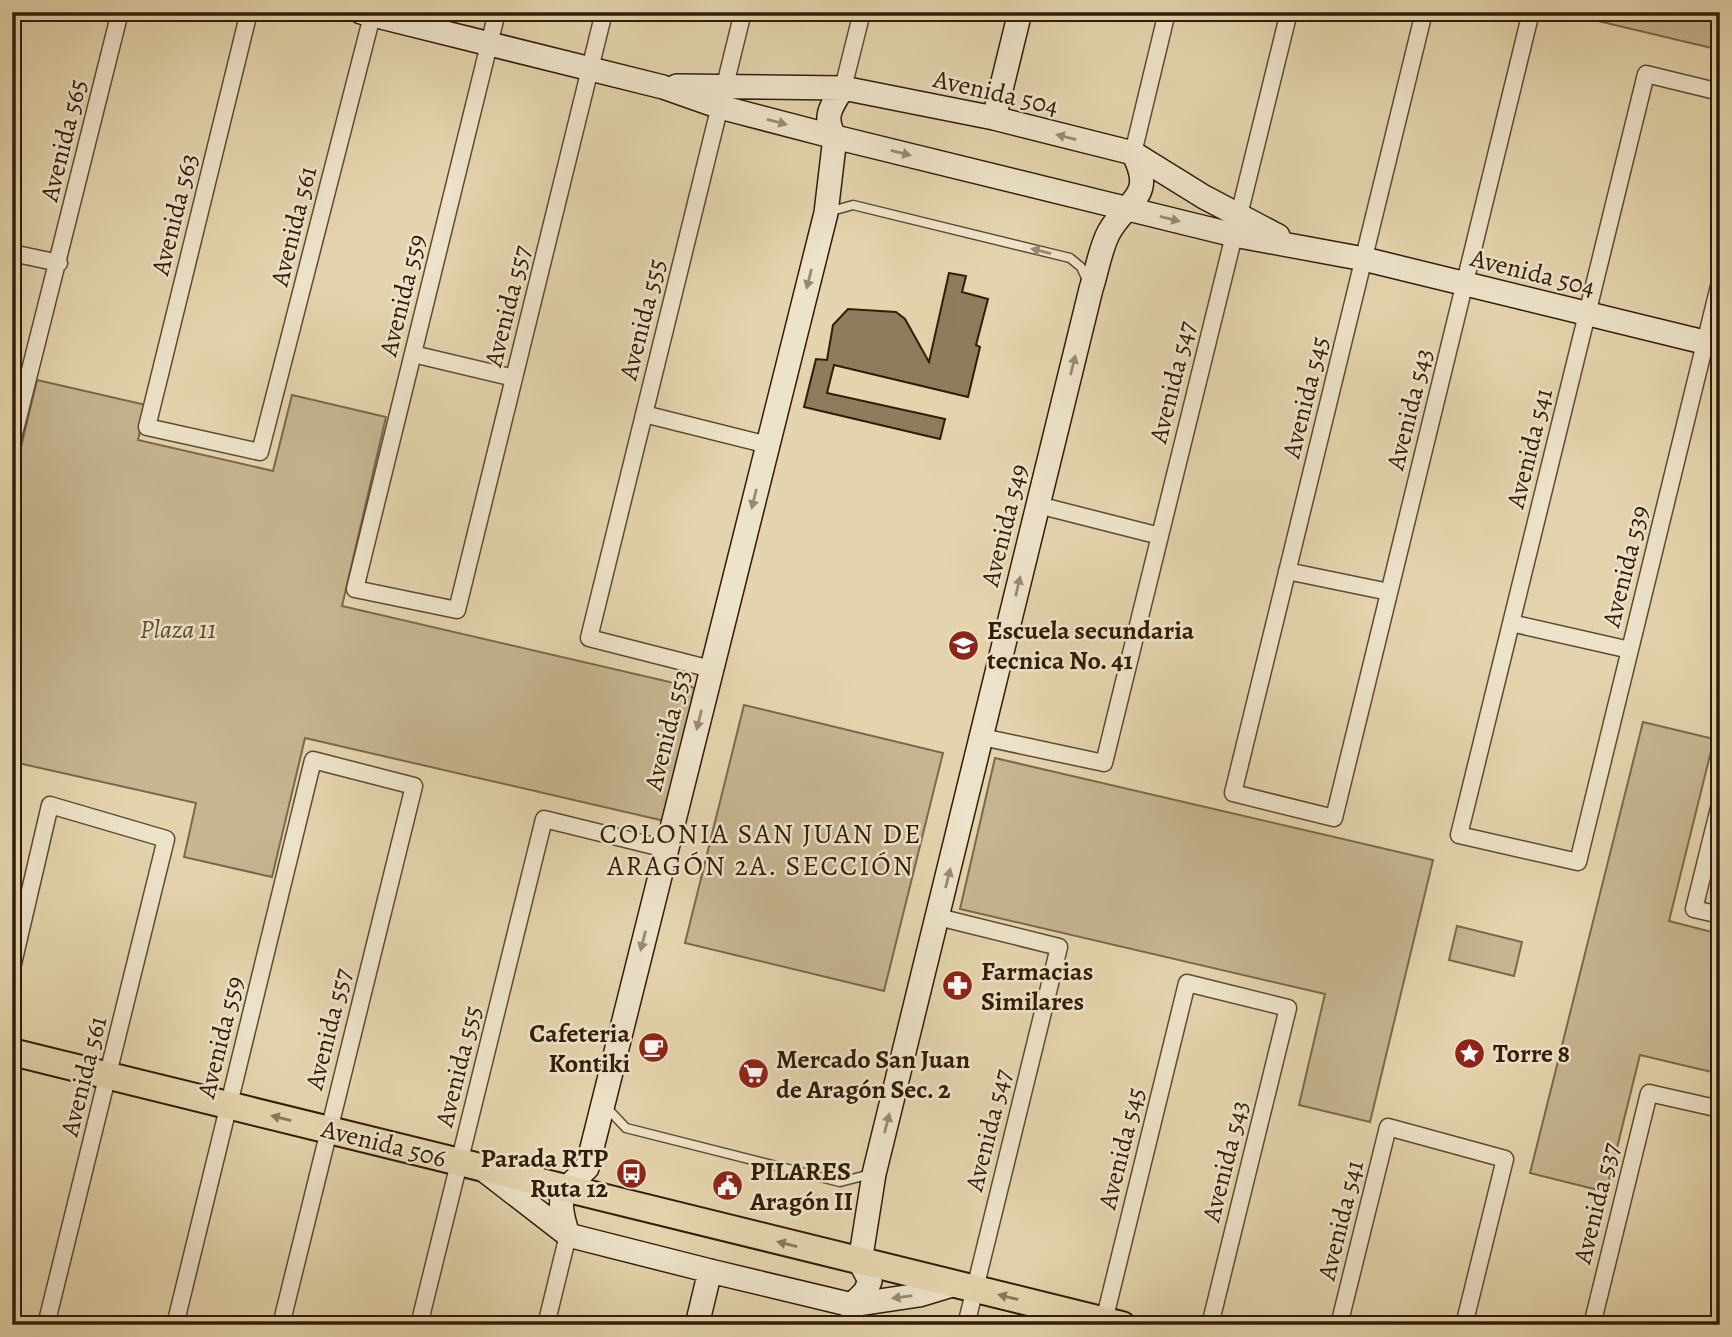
<svg xmlns="http://www.w3.org/2000/svg" width="1732" height="1337" font-family="Alegreya,serif">
<style>
.green{fill:#c6b591;stroke:#7c684c;stroke-width:2}
.building{fill:#8f7c5e;stroke:#321c08;stroke-width:2}
.lines{fill:none;stroke-linecap:round;stroke-linejoin:round}
.lane-casing{stroke:#5e4a31;stroke-width:11}
.street-casing{stroke:#5e4a31;stroke-width:19}
.secondary-casing{stroke:#321c08;stroke-width:26}
.primary-casing{stroke:#321c08;stroke-width:30}
.lane{stroke:#ede3ca;stroke-width:8}
.street{stroke:#ede3ca;stroke-width:16}
.secondary{stroke:#ede3ca;stroke-width:23}
.primary{stroke:#e4d4ad;stroke-width:26}
.oneway{fill:#998973}
.oneway2{fill:#8b785a}
.labels{text-anchor:middle;stroke-width:5;stroke-linejoin:round;paint-order:stroke}
.street-label{font-size:26px;fill:#321c08;stroke:#ede3ca}
.park-label{font-size:26px;font-style:italic;fill:#5e4a31;stroke:#ede3ca}
.poi-label{font-size:26px;font-weight:bold;fill:#321c08;stroke:#ede3ca;text-anchor:start}
.neighbourhood-label{font-size:28px;letter-spacing:2px;fill:#321c08;stroke:#ede3ca}
</style>
<rect width="100%" height="100%" fill="#e4d4ad"/>
<filter id="stains"><feTurbulence type="fractalNoise" baseFrequency=".00286" numOctaves="4"/><feColorMatrix values="0 0 0 0 .2 0 0 0 0 .09 0 0 0 0 .02 0 0 0 .5 -.17"/></filter>
<radialGradient id="worn" r=".72"><stop offset=".6" stop-color="#630" stop-opacity="0"/><stop offset="1" stop-color="#630" stop-opacity=".3"/></radialGradient>
<!-- green -->
<path class="green" d="M1560 12H1720V50Z
M37 380 146 405 138 440 273 471 292 395 386 417 342 606 700 689 669 822 305 738 272 877 184 857 196 803 18 763 12 785V485Z
M744 705 943 753 884 991 685 943Z
M1643 722 1714 739 1669 921 1720 934V1074L1640 1055 1606 1192 1530 1173Z
M995 758 1433 860 1370 1122 1299 1105 1325 994 960 909Z
M1457 926 1522 942 1514 976 1449 960Z"/>
<!-- building -->
<path class="building" d="M949 273 966 276 962 292 988 299 976 345 980 347 968 397 834 365 827 393 945 419 940 439 804 407 816 359 827 360 833 325 848 309 896 312 905 319 929 362Z"/>
<g class="lines">
<defs>
<path id="lane" d="M828 212 853 205 1070 258 1081 267 1087 280
M607 1108 626 1128 840 1182 871 1174"/>
<path id="street" d="M249 12 147 427 260 452 373 12
M497 12 355 589 457 610 604 12
M1424 12 1233 793 1334 818 1531 12
M843 88 862 12
M1720 92 1646 74 1459 835 1578 862 1720 282
M1133 153 1167 12
M12 253 59 263
M413 354 514 378
M644 414 768 445
M12 442 120 12
M1038 505 1160 536
M1287 571 1389 592
M1511 623 1630 650
M711 669 589 638 743 12
M982 737 1104 763 1289 12
M1720 804 1694 909 1720 915
M938 917 1059 947 966 1325
M12 968 50 805 166 839 46 1325
M175 1325 313 760 414 786 281 1325
M419 1325 544 819 666 849
M546 1325 568 1235
M847 1325 852 1305
M1103 1325 1187 983 1288 1008 1210 1325
M1339 1325 1388 1127 1505 1159 1464 1325
M1592 1325 1649 1093 1720 1109"/>
<path id="secondary" d="M361 12 663 87 720 107 835 137 1234 235 1364 259 1720 346
M677 86 843 88 994 118 1133 153 1204 197 1278 236
M994 118 1020 12
M835 137C822 117 832 105 843 88
M484 1170 568 1235 710 1271 852 1305 919 1295 952 1285
M568 1235C556 1198 559 1195 587 1168L826 213 835 137
M852 1305 865 1292 870 1281 860 1262 874 1174 1091 289C1097 271 1100 249 1109 232 1128 199 1156 197 1133 153
M697 1325 710 1271"/>
<path id="primary" d="M12 1052 1122 1325"/>
</defs>
<!-- lane casing -->
<use href="#lane" class="lane-casing"/>
<!-- street casing -->
<use href="#street" class="street-casing"/>
<!-- secondary casing -->
<use href="#secondary" class="secondary-casing"/>
<!-- primary casing -->
<use href="#primary" class="primary-casing"/>
<!-- lane -->
<use href="#lane" class="lane"/>
<!-- street -->
<use href="#street" class="street"/>
<!-- secondary -->
<use href="#secondary" class="secondary"/>
<!-- primary -->
<use href="#primary" class="primary"/>
</g>
<!-- one-way arrows -->
<defs><path id="oneway-solid" d="M-6-.8H1V-3.2L6.5 0L1 3.2V.8H-6Z" transform="scale(1.75)"/></defs>
<g class="oneway">
<use href="#oneway-solid" transform="translate(777 122) rotate(15)"/>
<use href="#oneway-solid" transform="translate(1066 137) rotate(-166)"/>
<use href="#oneway-solid" transform="translate(901 153) rotate(14)"/>
<use href="#oneway-solid" transform="translate(1170 219) rotate(14)"/>
<use href="#oneway-solid" transform="translate(1041 251) rotate(-166)"/>
<use href="#oneway-solid" transform="translate(809 279) rotate(104)"/>
<use href="#oneway-solid" transform="translate(1073 365) rotate(-76)"/>
<use href="#oneway-solid" transform="translate(754 499) rotate(104)"/>
<use href="#oneway-solid" transform="translate(1018 586) rotate(-77)"/>
<use href="#oneway-solid" transform="translate(699 720) rotate(104)"/>
<use href="#oneway-solid" transform="translate(948 878) rotate(-76)"/>
<use href="#oneway-solid" transform="translate(643 941) rotate(104)"/>
<use href="#oneway-solid" transform="translate(887 1123) rotate(-76)"/>
<use href="#oneway-solid" transform="translate(902 1297) rotate(172)"/>
</g>
<g class="oneway2">
<use href="#oneway-solid" transform="translate(281 1118) rotate(-166)"/>
<use href="#oneway-solid" transform="translate(787 1244) rotate(-166)"/>
<use href="#oneway-solid" transform="translate(1008 1297) rotate(-166)"/>
</g>
<!-- icons -->
<defs>
<symbol id="school-disc" viewBox="-11 -11 22 22"><circle r="9.5" fill="#8f2418" stroke="#ede3ca"/><path d="M0-5L7-2L0 1L-7-2ZM-4 1L0 2.5L4 1V4Q0 6-4 4Z" fill="#fff"/></symbol>
<symbol id="pharmacy-disc" viewBox="-11 -11 22 22"><circle r="9.5" fill="#8f2418" stroke="#ede3ca"/><path d="M-2-6h4v4h4v4h-4v4h-4v-4h-4v-4h4Z" fill="#fff"/></symbol>
<symbol id="cafe-disc" viewBox="-11 -11 22 22"><circle r="9.5" fill="#8f2418" stroke="#ede3ca"/><path d="M-5.5-4.5H6V0H3Q3 3.5 0 3.5H-2.5Q-5.5 3.5-5.5 0ZM3-3.2v2h1.7v-2ZM-6 4.5H4V6H-6Z" fill="#fff"/></symbol>
<symbol id="sight-disc" viewBox="-11 -11 22 22"><circle r="9.5" fill="#8f2418" stroke="#ede3ca"/><path d="M0-6L1.8-2.2L6-1.7L2.9 1.2L3.7 5.4L0 3.3L-3.7 5.4L-2.9 1.2L-6-1.7L-1.8-2.2Z" fill="#fff"/></symbol>
<symbol id="supermarket-disc" viewBox="-11 -11 22 22"><circle r="9.5" fill="#8f2418" stroke="#ede3ca"/><path d="M-6-5.5h2.5l.6 2H6L4.5 2H-2.5L-4.4-4H-6ZM-1.5 3.2a1.3 1.3 0 1 0 .1 0ZM3 3.2a1.3 1.3 0 1 0 .1 0Z" fill="#fff"/></symbol>
<symbol id="bus-disc" viewBox="-11 -11 22 22"><circle r="9.5" fill="#8f2418" stroke="#ede3ca"/><path d="M-5-6H5V4H4V6H2V4H-2V6H-4V4H-5ZM-3.5-4V0h7V-4ZM-3.5 1.2v1.5H-2V1.2ZM2 1.2v1.5H3.5V1.2Z" fill="#fff"/></symbol>
<symbol id="civic-disc" viewBox="-11 -11 22 22"><circle r="9.5" fill="#8f2418" stroke="#ede3ca"/><path d="M-.6-6.5H3V-4.5H.6V-3L4-1V1h2V6H-6V1h2V-1L-.6-3ZM-1.2 2.5V6h2.4V2.5Z" fill="#fff"/></symbol>
</defs>
<g fill-rule="evenodd">
<use href="#school-disc" x="946" y="628" width="35" height="35"/>
<use href="#pharmacy-disc" x="940" y="968" width="35" height="35"/>
<use href="#cafe-disc" x="636" y="1030" width="35" height="35"/>
<use href="#sight-disc" x="1452" y="1036" width="35" height="35"/>
<use href="#supermarket-disc" x="736" y="1056" width="35" height="35"/>
<use href="#bus-disc" x="614" y="1156" width="35" height="35"/>
<use href="#civic-disc" x="710" y="1168" width="35" height="35"/>
</g>
<g class="labels">
<!-- street labels -->
<g class="street-label">
<text transform="translate(996 92) rotate(13)" y="9">Avenida 504</text>
<text transform="translate(63 140) rotate(-76)" y="9">Avenida 565</text>
<text transform="translate(174 214) rotate(-76)" y="9">Avenida 563</text>
<text transform="translate(293 226) rotate(-76)" y="9">Avenida 561</text>
<text transform="translate(1533 272) rotate(14)" y="9">Avenida 504</text>
<text transform="translate(402 295) rotate(-76)" y="9">Avenida 559</text>
<text transform="translate(507 306) rotate(-76)" y="9">Avenida 557</text>
<text transform="translate(642 319) rotate(-76)" y="9">Avenida 555</text>
<text transform="translate(1172 382) rotate(-76)" y="9">Avenida 547</text>
<text transform="translate(1305 397) rotate(-76)" y="9">Avenida 545</text>
<text transform="translate(1409 409) rotate(-76)" y="9">Avenida 543</text>
<text transform="translate(1529 448) rotate(-76)" y="9">Avenida 541</text>
<text transform="translate(1004 525) rotate(-76)" y="9">Avenida 549</text>
<text transform="translate(1625 566) rotate(-76)" y="9">Avenida 539</text>
<text transform="translate(667 730) rotate(-76)" y="9">Avenida 553</text>
<text transform="translate(328 1029) rotate(-76)" y="9">Avenida 557</text>
<text transform="translate(220 1037) rotate(-76)" y="9">Avenida 559</text>
<text transform="translate(458 1066) rotate(-76)" y="9">Avenida 555</text>
<text transform="translate(83 1076) rotate(-76)" y="9">Avenida 561</text>
<text transform="translate(988 1130) rotate(-76)" y="9">Avenida 547</text>
<text transform="translate(384 1143) rotate(14)" y="9">Avenida 506</text>
<text transform="translate(1121 1148) rotate(-76)" y="9">Avenida 545</text>
<text transform="translate(1225 1161) rotate(-76)" y="9">Avenida 543</text>
<text transform="translate(1596 1203) rotate(-76)" y="9">Avenida 537</text>
<text transform="translate(1340 1220) rotate(-76)" y="9">Avenida 541</text>
</g>
<!-- park labels -->
<g class="park-label">
<text x="178" y="638">Plaza 11</text>
</g>
<!-- poi labels -->
<g class="poi-label">
<text x="987" y="639">Escuela secundaria<tspan x="987" dy="30">tecnica No. 41</tspan></text>
<text x="981" y="980">Farmacias<tspan x="981" dy="30">Similares</tspan></text>
<text x="630" y="1042" text-anchor="end">Cafeteria<tspan x="630" dy="30">Kontiki</tspan></text>
<text x="1493" y="1062">Torre 8</text>
<text x="776" y="1068">Mercado San Juan<tspan x="776" dy="30">de Aragón Sec. 2</tspan></text>
<text x="608" y="1167" text-anchor="end">Parada RTP<tspan x="608" dy="30">Ruta 12</tspan></text>
<text x="750" y="1180">PILARES<tspan x="750" dy="30">Aragón II</tspan></text>
</g>
<!-- neighbourhood labels -->
<g class="neighbourhood-label">
<text x="761" y="843">COLONIA SAN JUAN DE<tspan x="761" dy="32">ARAGÓN 2A. SECCIÓN</tspan></text>
</g>
</g>
<!-- margin -->
<rect width="1732" height="1337" fill="none" stroke="#e4d4ad" stroke-width="42"/>
<rect x="14" y="14" width="1704" height="1309" fill="none" stroke="#321c08" stroke-width="3.5"/>
<rect x="21" y="21" width="1690" height="1295" fill="none" stroke="#321c08" stroke-width="2"/>
<rect width="100%" height="100%" filter="url(#stains)"/>
<rect width="100%" height="100%" fill="url(#worn)"/>
</svg>
